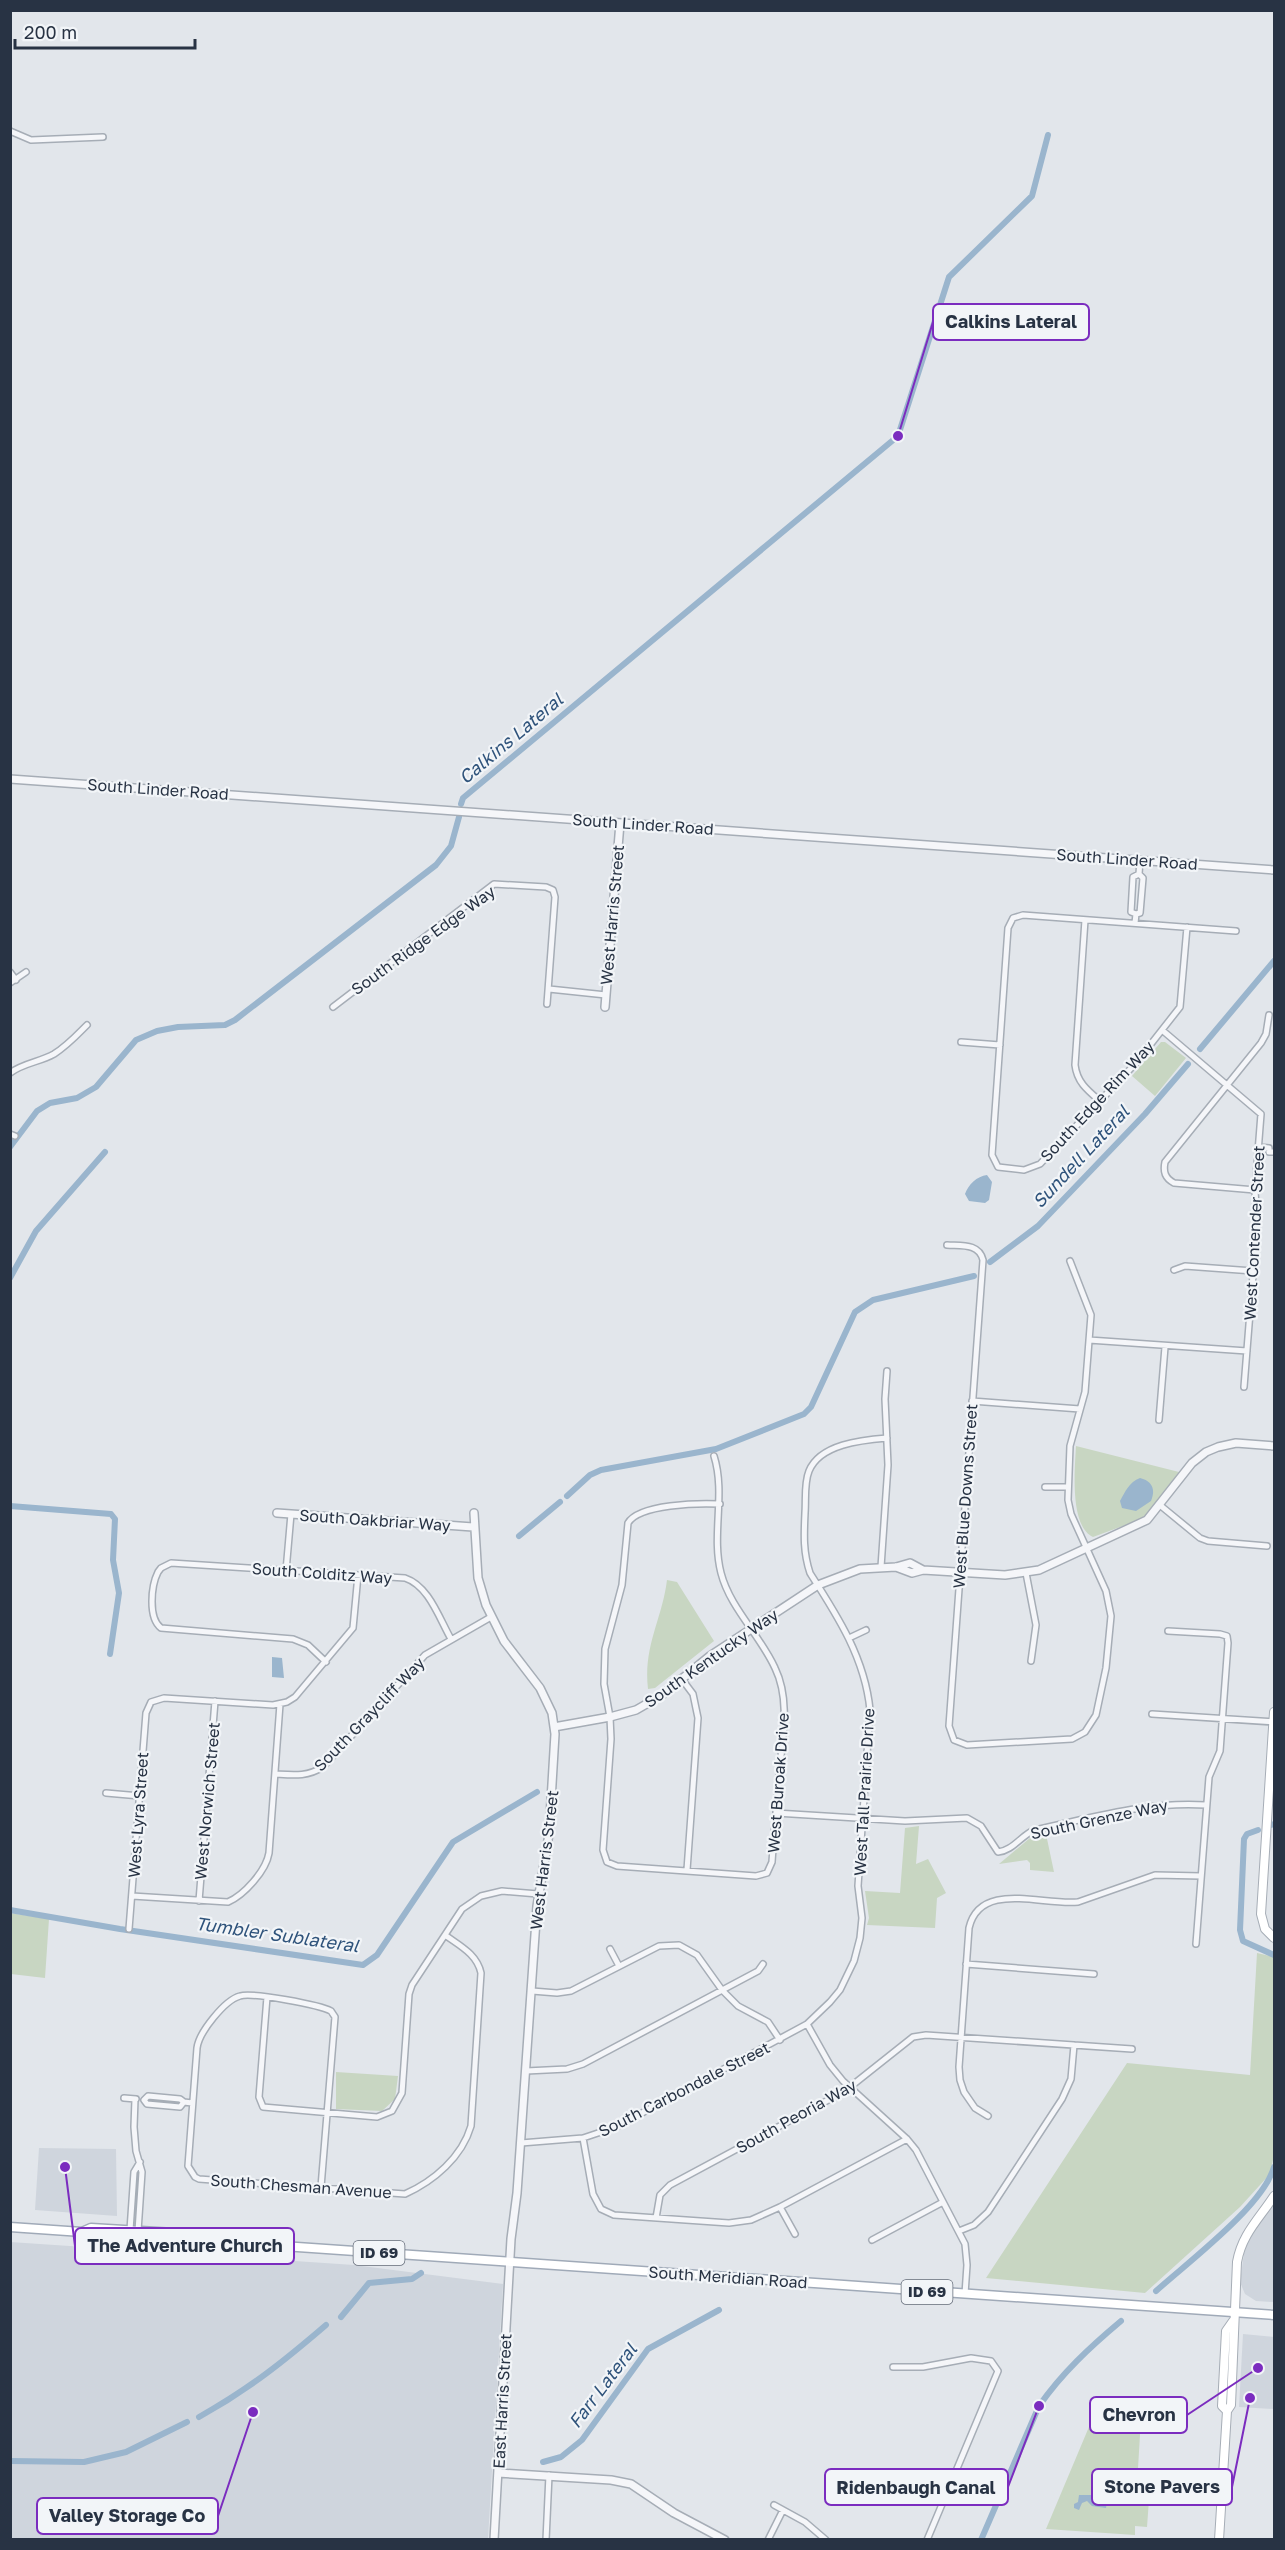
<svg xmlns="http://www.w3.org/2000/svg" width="1285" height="2550" font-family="'Golos Text',sans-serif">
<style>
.built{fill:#cfd5dd}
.green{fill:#c8d6c2}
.water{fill:#9ab5cd}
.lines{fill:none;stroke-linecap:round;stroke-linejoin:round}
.canal{stroke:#9ab5cd;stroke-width:6}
.minor-casing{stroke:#a6adb6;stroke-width:8}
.tertiary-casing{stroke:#a6adb6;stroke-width:10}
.secondary-casing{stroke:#a6adb6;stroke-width:10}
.primary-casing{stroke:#a0aab8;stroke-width:11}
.minor{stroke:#f5f6f9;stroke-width:5}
.tertiary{stroke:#f5f6f9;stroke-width:7}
.secondary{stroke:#fff;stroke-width:8}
.primary{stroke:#fff;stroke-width:8}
.labels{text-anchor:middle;stroke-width:4.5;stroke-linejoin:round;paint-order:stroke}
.shield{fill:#f2f5f8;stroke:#656d7a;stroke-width:1.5}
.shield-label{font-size:15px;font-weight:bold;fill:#283344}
.street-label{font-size:16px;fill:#283344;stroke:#f2f5f8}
.water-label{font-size:18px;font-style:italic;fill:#2f537b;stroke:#f2f5f8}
.leader{fill:none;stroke:#7b2cbf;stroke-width:2}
.callout-dot{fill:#7b2cbf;stroke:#f2f5f8;stroke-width:2}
.callout{fill:#f2f5f8;stroke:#7b2cbf;stroke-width:2}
.callout-label{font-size:18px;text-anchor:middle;font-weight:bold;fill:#283344}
</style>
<rect width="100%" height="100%" fill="#e2e6eb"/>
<!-- built -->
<path class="built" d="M39 2148 116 2149 117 2216 35 2210Z
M1274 2204V2302L1256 2301 1245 2294 1240 2282 1244 2253 1252 2232Z
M10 2242 354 2265 503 2284 488 2539H11Z
M1243 2334 1274 2337V2409L1239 2407Z"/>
<!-- green -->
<path class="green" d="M1161 1042H1165L1186 1058 1155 1096 1132 1076Z
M1076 1446 1179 1472 1147 1514 1139 1520 1093 1537C1069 1526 1075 1467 1076 1446Z
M667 1580 677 1582 714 1641 655 1688 648 1689C643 1646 662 1620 667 1580Z
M919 1826 916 1864 928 1859 946 1893 937 1898 935 1928 867 1925 869 1918 865 1891 900 1893 905 1828Z
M1046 1834 1054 1872 1030 1870V1863L1027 1860 999 1864 1030 1838Z
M10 1913 49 1919 45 1978 11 1974Z
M1257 1953 1274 1957V2155L1270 2174 1240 2207 1145 2293 986 2278 1127 2063 1250 2075Z
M336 2072 398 2076 395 2099 382 2111 336 2109Z
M1094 2415 1141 2418 1137 2485 1150 2486 1147 2527 1135 2526V2535L1046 2529Z"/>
<!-- water -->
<path class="water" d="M987 1175 992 1182 989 1200 985 1203 969 1201 965 1194C968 1185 977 1176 987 1175Z
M1140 1478C1152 1481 1156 1489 1151 1501L1136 1511 1122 1508 1120 1501C1125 1492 1129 1482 1140 1478Z
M272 1657 282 1658 284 1678 272 1677Z
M1095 2486 1104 2490V2494L1098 2496 1099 2501 1107 2502 1106 2508 1092 2506 1087 2501 1082 2503 1079 2510 1074 2508V2504L1078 2502 1079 2495H1092Z"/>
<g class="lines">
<!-- canal -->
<path class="canal" d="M461 804 463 798 898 436 949 277 1032 196 1048 135
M1200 1049 1274 961
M10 1147 37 1111 50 1103 77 1098 96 1087 136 1040 157 1031 178 1027 225 1025 235 1020 436 865 451 846 459 817
M990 1262 1038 1226 1145 1114 1188 1064
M10 1278 36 1231 105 1152
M567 1496 590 1475 601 1470 716 1449 804 1414 811 1407 855 1312 873 1300 974 1276
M10 1506 111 1514 115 1519 113 1560 119 1593 110 1654
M519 1536 560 1502
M1271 1825 1274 1824
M1258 1830 1247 1834 1244 1839 1240 1930 1243 1941 1274 1955
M10 1910 120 1929 363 1965 377 1955 453 1842 537 1792
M1156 2291C1187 2263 1263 2206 1274 2167
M341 2317 369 2283 412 2279 421 2273
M199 2417C249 2389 283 2362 326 2325
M10 2461 84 2462 126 2452 187 2422
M543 2462 561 2457 582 2440 648 2349 719 2310
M981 2540 1039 2406C1062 2373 1090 2347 1121 2321"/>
<defs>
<path id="minor" d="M10 131 31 140 103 137
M1136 914 1131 912 1133 877 1139 874
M1085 920 1075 1065C1077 1082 1087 1090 1100 1101
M1135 923 1136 914 1140 913 1143 878 1139 874 1140 860
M1187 927 1180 1007 1136 1063 1040 1164 1024 1170 998 1167 992 1155 1008 928 1013 918 1023 915 1236 931
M10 972 16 980
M10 983 26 972
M549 989 606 995
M333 1007 494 884 546 887 553 890 555 897 547 1004
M1162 1030 1261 1114 1255 1190 1257 1225 1244 1387
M961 1042 1000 1045
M10 1073C23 1063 40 1062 54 1054 67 1046 77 1035 87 1025
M10 1134 15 1136
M1259 1147 1269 1148V1152H1274
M1255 1190 1174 1183C1165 1178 1163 1172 1165 1162L1261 1043 1266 1034 1269 1015
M947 1245C961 1246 979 1243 983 1260L949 1726 954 1740 967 1745 1072 1739 1085 1732 1096 1715 1106 1668 1111 1616 1106 1591 1071 1514 1068 1500 1070 1446 1085 1392 1091 1315 1070 1261
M1174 1270 1185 1266 1253 1271
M1089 1340 1247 1351
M972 1401 1080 1409
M1159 1420 1165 1347
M714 1456C726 1494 711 1535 721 1573 730 1608 760 1635 775 1668 791 1701 782 1740 779 1775 777 1804 774 1833 772 1862L767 1873 756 1876 617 1866 607 1862 603 1850 611 1739 610 1717 604 1684 605 1649 622 1585 628 1523C639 1504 699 1503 720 1504
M1045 1487H1067
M1161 1506 1200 1538 1208 1541 1267 1546
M881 1567 888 1465 885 1399 887 1371
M286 1571 291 1514
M1026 1573 1036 1625 1031 1661
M1168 1631 1220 1634 1227 1636 1228 1643 1220 1751 1209 1777 1196 1944
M849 1638 866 1630
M326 1662 308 1645 293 1639 161 1628C148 1618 151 1586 158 1572L161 1568 171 1563 405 1578C429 1586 439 1618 451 1639
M681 1678 693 1694 698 1718 687 1870
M1152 1714 1274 1722
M275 1774C293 1775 307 1777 323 1767L425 1655 491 1617
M106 1793 140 1796
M776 1813 905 1821 967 1818 981 1826 998 1852C1012 1851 1021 1836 1034 1830 1092 1818 1147 1801 1206 1805
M132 1896 228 1902C244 1895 266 1871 269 1853L280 1704
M199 1901 215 1701
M129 1929 146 1713 151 1702 164 1698 273 1705 287 1702 295 1697 353 1628 358 1575
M610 1949 619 1966
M966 1964 1094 1974
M532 1991 557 1993 571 1991 659 1946 679 1945 697 1955 722 1990 738 2006 768 2022 780 2040
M267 1997 259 2097 263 2107 377 2117 392 2111 402 2093 409 1994 412 1985 462 1909 481 1896 502 1891 538 1894
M807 2024 830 2065 843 2081 907 2139 916 2150 965 2244 967 2265 965 2294
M526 2071 567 2069 583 2064 758 1971 763 1964
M124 2098 136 2099
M135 2099 134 2127 136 2151 142 2172 138 2231
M184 2102 180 2107 147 2104 144 2100 148 2096 180 2099 184 2102 192 2103
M988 2116 975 2108 964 2092 960 2080 959 2067 969 1928C980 1880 1043 1906 1078 1902L1155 1875 1201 1876
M583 2138 593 2194 601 2209 614 2215 729 2223 751 2220 780 2207 907 2139
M521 2143 583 2138 616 2127 807 2024 830 2002 840 1990 854 1961 860 1938 862 1918 858 1886 870 1710C865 1658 837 1615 810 1573 803 1552 804 1534 805 1513 806 1499 804 1483 809 1471 820 1444 862 1440 887 1438
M321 2187 335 2017 331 2011C320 2005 252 1992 240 1996 225 2000 199 2032 197 2048L188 2166 195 2177 199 2179 405 2194C434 2181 462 2157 471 2126L481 1973C477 1954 460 1946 445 1935
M780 2207 795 2234
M656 2218 660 2195 670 2185 845 2091 913 2037 926 2035 1132 2049
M130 2230 134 2172 140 2162
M959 2231 974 2225 988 2212 1062 2099 1071 2079 1074 2045
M872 2240 943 2202
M893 2367H923L971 2358 991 2361 998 2371 927 2540
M774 2505 805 2522 826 2540
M546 2540 549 2475
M768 2540 783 2510"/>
<path id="tertiary" d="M10 779 1274 870
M605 1007 620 823
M277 1513 473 1527
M474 1513 478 1578 486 1605 504 1641 540 1688 552 1713 555 1734 549 1834 537 1906 517 2193 511 2239 494 2540
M896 1567 912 1573 923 1570 1005 1575 1039 1570 1147 1520 1192 1463 1206 1452 1218 1447 1236 1443 1274 1446
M554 1727 610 1717 636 1710 662 1695 710 1656 818 1585 860 1569 896 1567 910 1563 923 1570
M498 2473 611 2480 631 2484 674 2513 725 2540"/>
<path id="secondary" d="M1274 1712 1261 1914 1265 1929 1274 1938
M1227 2411 1222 2406 1226 2331 1233 2321
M1219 2540 1227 2411 1231 2405 1237 2262C1242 2234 1259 2219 1274 2196"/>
<path id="primary" d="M10 2227 82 2232 91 2228 174 2233 182 2239
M82 2232 91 2238 173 2242 182 2239 1274 2315"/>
</defs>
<!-- minor casing -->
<use href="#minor" class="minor-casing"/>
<!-- tertiary casing -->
<use href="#tertiary" class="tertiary-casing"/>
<!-- secondary casing -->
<use href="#secondary" class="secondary-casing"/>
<!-- primary casing -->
<use href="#primary" class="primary-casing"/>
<!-- minor -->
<use href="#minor" class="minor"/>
<!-- tertiary -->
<use href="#tertiary" class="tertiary"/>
<!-- secondary -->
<use href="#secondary" class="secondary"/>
<!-- primary -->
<use href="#primary" class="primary"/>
</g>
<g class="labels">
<!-- shield labels -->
<g class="shield">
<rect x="353.5" y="2241" width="51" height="24" rx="4.5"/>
<rect x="901.5" y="2280" width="51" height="24" rx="4.5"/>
</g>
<g class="shield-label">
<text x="379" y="2258">ID 69</text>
<text x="927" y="2297">ID 69</text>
</g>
<!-- street labels -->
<g class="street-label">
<text transform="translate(158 789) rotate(4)" y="6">South Linder Road</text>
<text transform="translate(643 824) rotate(4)" y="6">South Linder Road</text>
<text transform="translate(1127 859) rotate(4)" y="6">South Linder Road</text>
<text transform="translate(612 915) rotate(-85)" y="6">West Harris Street</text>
<text transform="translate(423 940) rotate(-36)" y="6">South Ridge Edge Way</text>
<text transform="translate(1097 1101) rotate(-47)" y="6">South Edge Rim Way</text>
<text transform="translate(1254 1233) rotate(-87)" y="6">West Contender Street</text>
<text transform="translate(965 1496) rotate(-86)" y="6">West Blue Downs Street</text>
<text transform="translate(375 1520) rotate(4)" y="6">South Oakbriar Way</text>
<text transform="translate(322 1573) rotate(4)" y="6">South Colditz Way</text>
<text transform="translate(711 1658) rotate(-35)" y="6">South Kentucky Way</text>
<text transform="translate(369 1714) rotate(-46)" y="6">South Graycliff Way</text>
<text transform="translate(778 1783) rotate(-86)" y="6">West Buroak Drive</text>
<text transform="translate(864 1792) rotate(-87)" y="6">West Tall Prairie Drive</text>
<text transform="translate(207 1801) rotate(-85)" y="6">West Norwich Street</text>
<text transform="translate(138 1815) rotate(-86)" y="6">West Lyra Street</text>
<text transform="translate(1099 1819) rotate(-12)" y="6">South Grenze Way</text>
<text transform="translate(544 1860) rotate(-83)" y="6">West Harris Street</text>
<text transform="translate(684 2089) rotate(-27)" y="6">South Carbondale Street</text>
<text transform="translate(796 2116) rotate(-29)" y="6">South Peoria Way</text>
<text transform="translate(301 2186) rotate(4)" y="6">South Chesman Avenue</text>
<text transform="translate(728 2277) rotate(4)" y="6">South Meridian Road</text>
<text transform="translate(502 2401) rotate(-87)" y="6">East Harris Street</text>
</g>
<!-- water labels -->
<g class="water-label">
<text transform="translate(511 739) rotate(-40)" y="6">Calkins Lateral</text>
<text transform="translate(1081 1157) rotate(-47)" y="6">Sundell Lateral</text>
<text transform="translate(277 1935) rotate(8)" y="6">Tumbler Sublateral</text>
<text transform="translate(603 2386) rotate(-53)" y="6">Farr Lateral</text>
</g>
</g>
<!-- callouts -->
<path class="leader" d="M898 436L933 322M65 2167L75 2246M1258 2368L1187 2415M1250 2398L1232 2487M1039 2406L1008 2487M253 2412L218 2516"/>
<g class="callout-dot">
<circle cx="898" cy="436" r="6"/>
<circle cx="65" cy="2167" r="6"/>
<circle cx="1258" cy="2368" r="6"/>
<circle cx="1250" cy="2398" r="6"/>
<circle cx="1039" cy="2406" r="6"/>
<circle cx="253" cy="2412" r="6"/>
</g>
<g class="callout">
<rect x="933" y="304" width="156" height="36" rx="6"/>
<rect x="75" y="2228" width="219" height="36" rx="6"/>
<rect x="1090" y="2397" width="97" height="36" rx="6"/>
<rect x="1092" y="2469" width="140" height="36" rx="6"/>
<rect x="825" y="2469" width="183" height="36" rx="6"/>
<rect x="37" y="2498" width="181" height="36" rx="6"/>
</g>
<g class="callout-label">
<text x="1011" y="328">Calkins Lateral</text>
<text x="185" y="2252">The Adventure Church</text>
<text x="1139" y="2421">Chevron</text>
<text x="1162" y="2493">Stone Pavers</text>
<text x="916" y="2494">Ridenbaugh Canal</text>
<text x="127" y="2522">Valley Storage Co</text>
</g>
<!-- border -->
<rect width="1285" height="2550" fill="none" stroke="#283344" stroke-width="24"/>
<!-- scale -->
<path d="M15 39v9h180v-9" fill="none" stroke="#283344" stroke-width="3"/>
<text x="24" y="39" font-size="18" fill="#283344" stroke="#f2f5f8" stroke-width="4.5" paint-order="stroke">200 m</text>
</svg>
